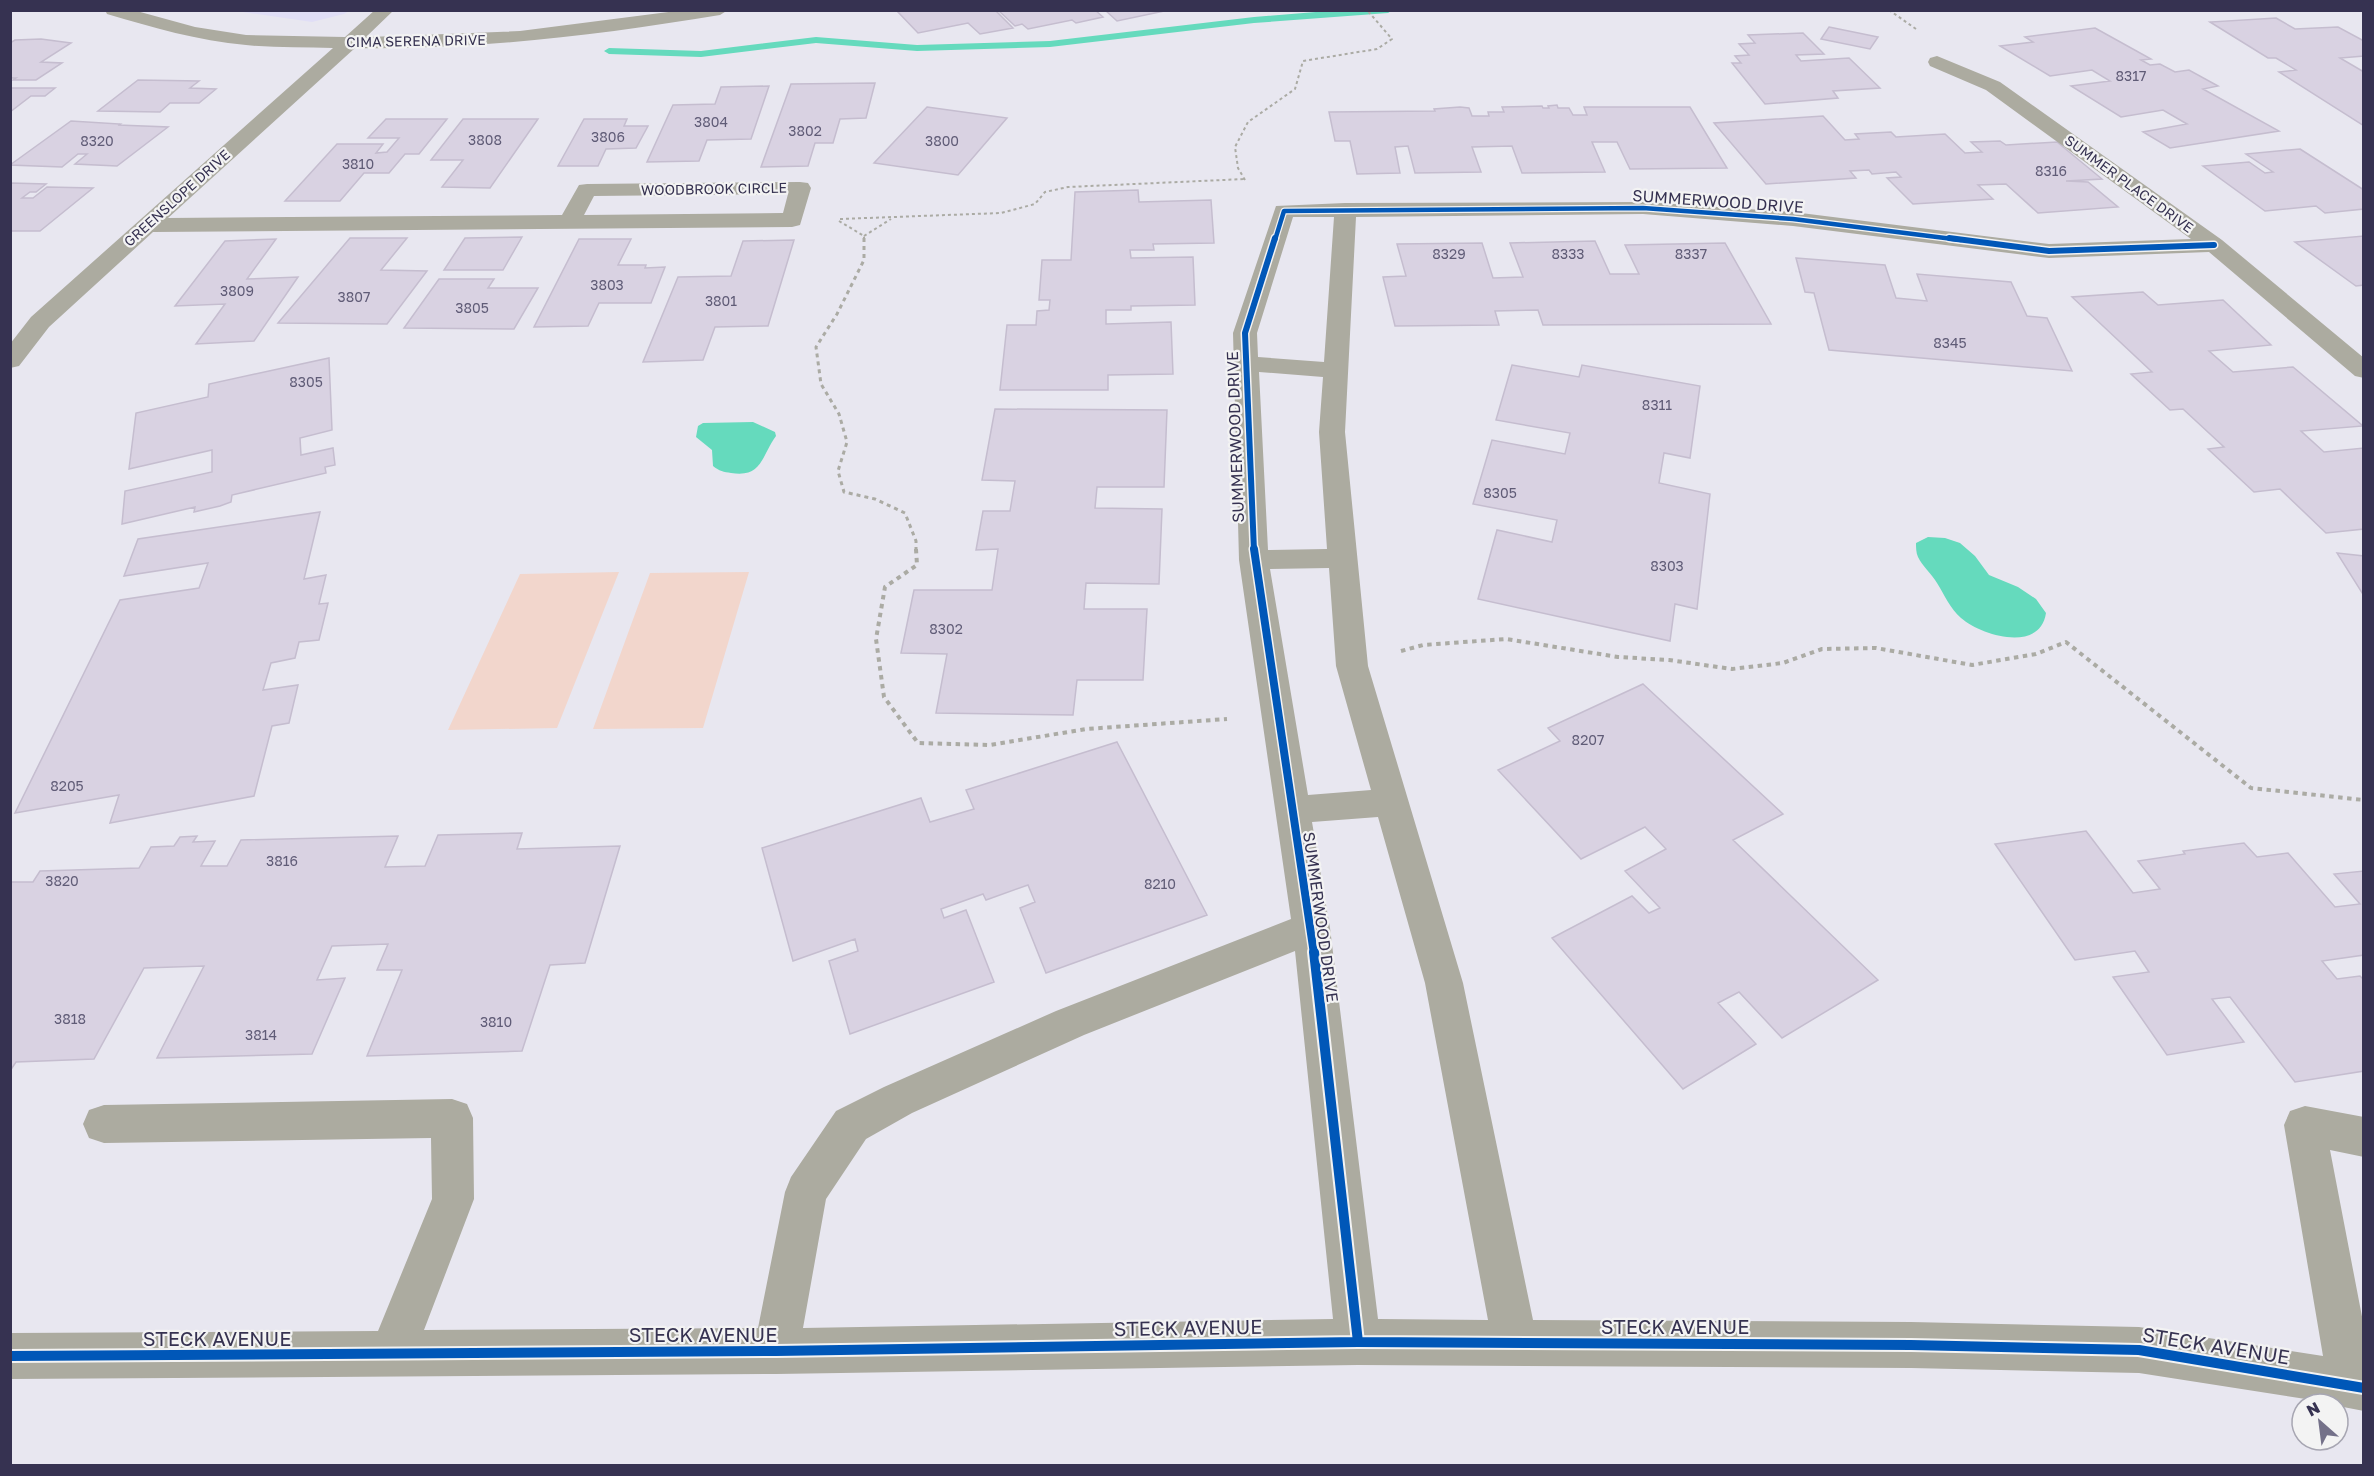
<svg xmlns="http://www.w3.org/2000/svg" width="2374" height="1476" font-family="'Golos Text',sans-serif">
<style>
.built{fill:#e0def6}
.green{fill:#f2d6cc}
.water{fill:#65dabd}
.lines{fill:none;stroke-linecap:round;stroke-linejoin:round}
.stream{fill:#65dabd;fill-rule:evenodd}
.building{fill:#d9d2e2;stroke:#c5bdcf;stroke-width:1.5}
.path-far2{stroke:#ababa4;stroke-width:2;stroke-dasharray:3 3;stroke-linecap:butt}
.path-far1{stroke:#ababa4;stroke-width:3;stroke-dasharray:4 4;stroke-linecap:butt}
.path{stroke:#ababa4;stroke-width:4;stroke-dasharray:4.5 4.5;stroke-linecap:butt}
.minor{fill:#acaba0;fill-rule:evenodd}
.cycleway-far3-casing{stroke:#f3f3f3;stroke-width:7}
.cycleway-far2-casing{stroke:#f3f3f3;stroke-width:9}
.cycleway-far1-casing{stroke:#f3f3f3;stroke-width:11}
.cycleway-casing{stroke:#f3f3f3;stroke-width:14}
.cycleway-far3{stroke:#0057b8;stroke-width:4.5}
.cycleway-far2{stroke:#0057b8;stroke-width:6}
.cycleway-far1{stroke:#0057b8;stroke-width:8}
.cycleway{stroke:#0057b8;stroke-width:10}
.labels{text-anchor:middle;stroke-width:4.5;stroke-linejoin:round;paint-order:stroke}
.far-street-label{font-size:14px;fill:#363251;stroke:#f3f3f3}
.number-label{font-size:14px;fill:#605c77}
.street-label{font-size:16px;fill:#363251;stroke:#f3f3f3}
.near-street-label{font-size:20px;fill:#363251;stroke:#f3f3f3}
</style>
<rect width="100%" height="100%" fill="#e8e7f0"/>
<!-- built -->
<path class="built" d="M236 11H349L344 14 312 22Z"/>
<!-- green -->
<path class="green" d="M619 572 557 728 448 730 520 574Z
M749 572 703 728 593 729 650 573Z"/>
<!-- water -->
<path class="water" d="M753 422 775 432 776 436C761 457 762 478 731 473 724 472 719 471 713 466L712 450 696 437 698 426 703 423Z
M1928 537 1945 538 1960 543 1975 556 1989 575 2018 587 2036 599 2046 613C2040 653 1982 636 1961 618 1950 608 1945 596 1937 583 1932 574 1922 566 1918 557 1916 553 1916 547 1916 543Z"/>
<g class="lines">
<!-- stream -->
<path class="stream" d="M1340 10H1393L1388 13 1254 23 1050 47 917 51 816 43 701 57 609 54 604 51 609 48 701 51 816 37 917 45 1050 41 1254 17Z"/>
</g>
<!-- building -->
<path class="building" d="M904 10H995L1013 28 980 34 968 23 918 33 898 12Z
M998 10H1095L1103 17 1076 23 1072 20 1028 29 1022 24 1015 26Z
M1105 10H1169L1117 21Z
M2276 18 2295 29 2338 27 2364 41V56L2340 58 2364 72V126L2279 72 2296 70 2276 58H2268L2210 22Z
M1829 27 1878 37 1870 49 1821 39Z
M2095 28 2151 59 2141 60 2150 65 2160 64 2175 72 2189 70 2218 86 2203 89 2279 131 2170 148 2143 132 2187 124 2163 110 2121 117 2071 86 2110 81 2092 70 2050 76 2000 46 2033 42 2025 37Z
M1803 33 1824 54 1796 55 1801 61 1849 58 1880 88 1833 91 1838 98 1765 104 1732 63H1741L1735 56 1749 55 1739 44 1755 43 1748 35Z
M41 39 71 43 41 62 62 63 36 80H13L16 78H10V43L15 40Z
M138 80 199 81 190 88 216 89 199 103H170L160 112 98 111Z
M875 83 866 118 840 119 833 143H815L808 166 761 167 791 84Z
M769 86 751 139 707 140 699 161 647 162 673 105 715 104 721 87Z
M10 88H55L45 96H31L10 112Z
M1557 105 1558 108H1569L1573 115H1587L1584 107H1690L1727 168 1630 169 1617 142H1592L1605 172 1522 173 1512 146 1472 147 1481 172 1415 173 1408 146 1395 147 1400 173 1357 174 1350 141H1335L1329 112 1435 111 1434 109 1460 107 1469 108 1472 116H1489L1488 112H1504L1502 107 1542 106 1543 108H1549L1548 106Z
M927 107 1007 118 958 175 874 163Z
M1823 116 1845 140 1859 139 1855 134 1891 132 1896 137 1945 134 1965 153 1982 152 1971 142 2000 141 2006 145 2057 142 2102 179 2066 181 2088 182 2118 207 2038 213 2006 184 1978 185 1993 199 1913 204 1887 178 1901 177 1896 172 1872 174 1869 170 1850 171 1856 178 1766 184 1714 123Z
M386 119H447L419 154H405L389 173H364L340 201H285L337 144H383L376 153 387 152 399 138H368Z
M463 119H538L490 188 442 187 463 160H431Z
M584 119H627L624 126H648L636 148 606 149 598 166H558Z
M71 121 120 124 118 125 168 127 117 166 75 164 87 154H78L62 167 10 165Z
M2300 149 2364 190V209L2325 213 2316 206 2265 211 2203 166 2249 162 2265 173 2273 172 2246 154Z
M10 183 46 184 36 192H30L22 198H33L47 187 93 188 40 231H10Z
M1138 190 1139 202 1211 200 1214 243 1153 244 1154 250H1130L1131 258 1193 257 1195 305 1131 306V310H1106V324L1171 322 1173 374 1108 375V390H1000L1007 325H1036L1037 311 1049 310 1050 300H1039L1042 260H1071L1075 192Z
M2364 236V285L2356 286 2295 242Z
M522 237 503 270H444L465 238Z
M350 238H407L381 270 427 271 387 324 278 323Z
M276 239 247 279 298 277 254 341 196 344 225 304 175 306 225 241Z
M579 239H631L618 265H646L645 268 665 267 651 303H599L588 326 534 327Z
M794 240 768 326 715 327 703 360 643 362 678 277 731 276 743 241Z
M1595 241 1610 274H1639L1625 245 1725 243 1771 324 1543 325 1538 310 1495 311 1499 325 1395 326 1383 277 1406 276 1397 244 1482 243 1493 278 1523 277 1510 243Z
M1796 258 1885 265 1896 298 1927 301 1917 274 2011 282 2027 316 2047 318 2072 371 1829 350 1814 293 1805 292Z
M439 279H494L488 288H538L514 329 404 328Z
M2143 292 2158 305 2223 300 2271 345 2209 351 2233 372 2293 367 2363 426 2301 431 2324 452 2364 448V529L2326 533 2280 489 2254 492 2208 449 2224 447 2183 409 2170 410 2131 374 2152 372 2072 297Z
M329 358 332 430 300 438 301 455 333 448 335 465 325 467 326 473 232 495 231 502 220 506 194 512 195 507 122 524 125 491 212 472V450L129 469 136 413 208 397 209 384Z
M1512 365 1579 377 1582 365 1700 386 1690 458 1664 453 1659 483 1710 494 1697 609 1675 604 1670 641 1478 599 1497 530 1552 542 1557 520 1473 504 1492 440 1565 454 1570 433 1496 420Z
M995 409 1167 410 1164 487H1097L1095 508 1162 509 1159 584 1086 583 1084 609H1147L1143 680H1077L1073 715 936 713 947 654 901 653 914 590H992L998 549 976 550 983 511H1010L1015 481 982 480Z
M320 512 304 579 326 575 319 604 328 603 319 640 299 642 295 658 271 663 263 690 298 685 289 723 272 726 254 796 110 823 119 795 15 813 120 600 199 588 208 563 124 576 138 539Z
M2337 553 2364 556V596Z
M1643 684 1783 814 1733 840 1878 980 1782 1038 1739 992 1718 1003 1756 1044 1683 1089 1552 938 1632 896 1649 913 1660 908 1625 871 1666 849 1645 827 1581 859 1498 770 1560 741 1548 728Z
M1117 742 1207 915 1046 973 1020 908 1035 902 1028 885 986 900 983 894 941 909 944 918 966 910 994 982 850 1034 829 961 858 951 855 939 793 961 762 848 921 798 930 822 974 809 966 790Z
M2086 831 2133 893 2160 889 2138 861 2185 854 2183 851 2244 843 2257 857 2288 853 2335 907 2360 904 2334 874 2364 871V955L2322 961 2337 979 2360 976 2364 980V1071L2295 1082 2230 997 2212 999 2244 1042 2167 1055 2113 977 2149 972 2135 951 2075 960 1995 844Z
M522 833 517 849 620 846 585 963 550 965 522 1051 367 1056 402 970H377L388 944 332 946 317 980 345 978 312 1054 157 1058 204 966 144 968 94 1059 16 1062 10 1071V882H33L40 871 139 868 151 847 174 846 180 837 197 836 193 842 215 841 201 866H227L241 840 398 836 385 867 425 866 438 835Z"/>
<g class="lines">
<!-- path-far2 -->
<path class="path-far2" d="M1889 10 1916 29
M1245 180 1238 168 1235 147 1248 122 1295 89 1303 61 1377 49 1392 39 1367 10
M840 219 1001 213 1035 204 1045 192 1068 187 1245 179
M839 221 864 236V240
M864 236 891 219"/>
<!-- path-far1 -->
<path class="path-far1" d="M864 238V260L837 314 816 347 821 384 839 414 847 442 838 471 844 492 875 499 905 513 916 541V551"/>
<!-- path -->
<path class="path" d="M916 549 917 565 885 587 876 639 884 697 918 743 990 745 1086 729 1227 719
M1401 651 1423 645 1506 639 1618 657 1669 660 1732 669 1783 663 1822 649 1876 648 1972 665 2036 654 2066 642 2251 788 2364 800"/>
<!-- minor -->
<path class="minor" d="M105 10H133L195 27 246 35 345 37 375 10H394L366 37H369L520 31 684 10H728L720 15C599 35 477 50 355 48L168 218 562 215 579 185 587 184 800 182 808 183 811 188 800 225 792 227 153 232 49 327 19 366 10 368V344L31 317 333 48C304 47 275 48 246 45 198 41 152 27 107 14ZM788 194 783 213 584 215 594 196Z
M1937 56 2000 82 2222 240 2364 358V378L2355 376 2209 252 2049 258 1793 226 1643 214 1356 217 1345 432 1368 666 1463 983 1533 1320 1911 1322 2139 1327 2323 1356 2284 1125 2290 1111 2305 1106 2364 1117V1157L2330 1150 2364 1327V1411L2338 1406V1404L2139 1373 1911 1368 1358 1365 776 1374 10 1379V1333L378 1331 432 1199 431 1138 104 1143 89 1138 83 1124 89 1110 104 1105 452 1099 467 1104 473 1118 474 1199 424 1330 758 1328 785 1192 791 1177 836 1111 884 1087 1056 1011 1291 919 1239 560 1233 333 1276 206 1345 203 1643 202 1793 212 2049 244 2191 239 1986 90 1930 66 1928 62 1930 58ZM1293 217H1334L1324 362 1258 357 1257 333ZM1259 372 1323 377 1319 432 1327 549 1268 550ZM1329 568 1336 666 1371 790 1308 795 1270 569ZM1378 817 1425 983 1488 1320 1378 1319 1330 928 1312 822ZM1295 951 1333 1319 803 1328 826 1199 866 1139 912 1113 1084 1035Z"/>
<defs>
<path id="cycleway-far3" d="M1275 240 1284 211 1643 208 1793 219 1961 240"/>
<path id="cycleway-far2" d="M1949 238 2049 251 2214 245
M1254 551 1245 333 1275 238"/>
<path id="cycleway-far1" d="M1254 549 1314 954"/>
<path id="cycleway" d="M1314 952 1358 1342
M10 1356 776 1351 1358 1342 1911 1345 2139 1350 2364 1388"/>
</defs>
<!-- cycleway-far3 casing -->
<use href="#cycleway-far3" class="cycleway-far3-casing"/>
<!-- cycleway-far2 casing -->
<use href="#cycleway-far2" class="cycleway-far2-casing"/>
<!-- cycleway-far1 casing -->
<use href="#cycleway-far1" class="cycleway-far1-casing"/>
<!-- cycleway casing -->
<use href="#cycleway" class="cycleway-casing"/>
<!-- cycleway-far3 -->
<use href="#cycleway-far3" class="cycleway-far3"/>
<!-- cycleway-far2 -->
<use href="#cycleway-far2" class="cycleway-far2"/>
<!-- cycleway-far1 -->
<use href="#cycleway-far1" class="cycleway-far1"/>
<!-- cycleway -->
<use href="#cycleway" class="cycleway"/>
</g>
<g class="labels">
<!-- far-street labels -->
<g class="far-street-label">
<text transform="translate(416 41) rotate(-1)" y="5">CIMA SERENA DRIVE</text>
<text transform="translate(2129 184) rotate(36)" y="5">SUMMER PLACE DRIVE</text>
<text transform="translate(714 189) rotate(-1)" y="5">WOODBROOK CIRCLE</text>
<text transform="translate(177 198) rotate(-42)" y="5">GREENSLOPE DRIVE</text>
</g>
<!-- number labels -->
<g class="number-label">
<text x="2131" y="81">8317</text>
<text x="711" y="127">3804</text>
<text x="805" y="136">3802</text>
<text x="608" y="142">3806</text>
<text x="485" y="145">3808</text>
<text x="97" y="146">8320</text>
<text x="942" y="146">3800</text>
<text x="358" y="169">3810</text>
<text x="2051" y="176">8316</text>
<text x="1449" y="259">8329</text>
<text x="1568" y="259">8333</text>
<text x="1691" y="259">8337</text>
<text x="607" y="290">3803</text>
<text x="237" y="296">3809</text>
<text x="354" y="302">3807</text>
<text x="721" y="306">3801</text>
<text x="472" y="313">3805</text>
<text x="1950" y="348">8345</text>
<text x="306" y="387">8305</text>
<text x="1657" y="410">8311</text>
<text x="1500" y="498">8305</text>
<text x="1667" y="571">8303</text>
<text x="946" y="634">8302</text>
<text x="1588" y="745">8207</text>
<text x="67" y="791">8205</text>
<text x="282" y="866">3816</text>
<text x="62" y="886">3820</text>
<text x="1160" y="889">8210</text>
<text x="70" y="1024">3818</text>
<text x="496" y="1027">3810</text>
<text x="261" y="1040">3814</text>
</g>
<!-- street labels -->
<g class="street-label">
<text transform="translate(1718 201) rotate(4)" y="6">SUMMERWOOD DRIVE</text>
<text transform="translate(1235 437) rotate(-92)" y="6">SUMMERWOOD DRIVE</text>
<text transform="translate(1321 917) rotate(82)" y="6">SUMMERWOOD DRIVE</text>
</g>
<!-- near-street labels -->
<g class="near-street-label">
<text x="1675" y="1334">STECK AVENUE</text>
<text transform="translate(1188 1328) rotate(-1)" y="7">STECK AVENUE</text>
<text x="703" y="1342">STECK AVENUE</text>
<text x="217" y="1346">STECK AVENUE</text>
<text transform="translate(2216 1346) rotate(9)" y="7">STECK AVENUE</text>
</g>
</g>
<!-- border -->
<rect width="2374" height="1476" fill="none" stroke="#363251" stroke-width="24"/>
<!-- north arrow -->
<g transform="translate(2320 1422) rotate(332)"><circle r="28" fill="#f3f3f3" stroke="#a7a6b2" stroke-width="1.5"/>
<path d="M0-4.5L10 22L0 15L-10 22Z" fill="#747189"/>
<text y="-9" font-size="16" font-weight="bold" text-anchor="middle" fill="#363251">N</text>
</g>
</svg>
